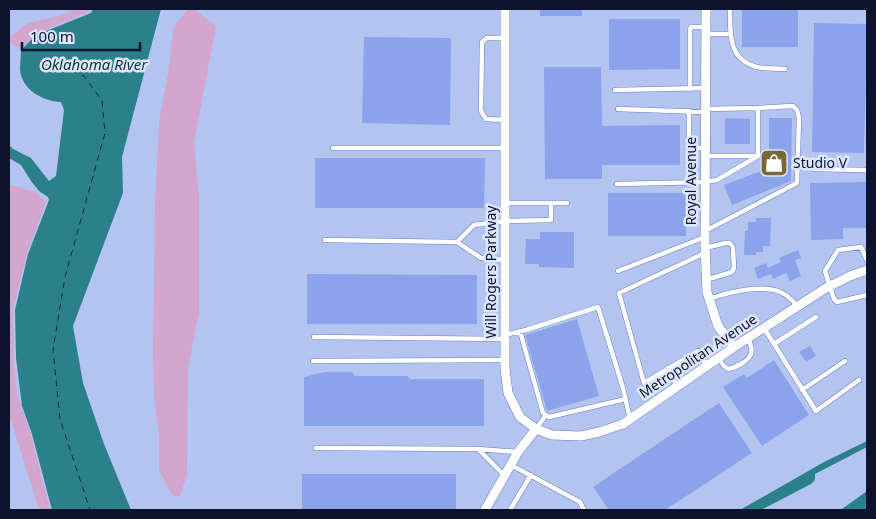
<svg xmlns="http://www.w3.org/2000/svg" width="876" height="519" font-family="'Noto Sans',sans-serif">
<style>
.green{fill:#d2a6ce}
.water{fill:#2c808c}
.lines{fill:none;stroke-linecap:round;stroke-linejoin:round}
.ferry{stroke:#083036;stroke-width:1;stroke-dasharray:6 5;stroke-linecap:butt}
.building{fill:#8aa3eb}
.service-casing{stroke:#667dc2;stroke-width:5.5}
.minor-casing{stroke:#667dc2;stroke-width:10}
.service{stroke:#fff;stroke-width:4.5}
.minor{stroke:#fff;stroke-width:9}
.labels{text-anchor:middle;stroke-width:5;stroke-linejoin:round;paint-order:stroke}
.poi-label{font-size:14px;fill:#0b132d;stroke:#dde6fd;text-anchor:start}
.street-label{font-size:14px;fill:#0b132d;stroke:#dde6fd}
.water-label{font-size:15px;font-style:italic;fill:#083036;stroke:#dde6fd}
</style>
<rect width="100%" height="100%" fill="#b4c4f1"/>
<!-- green -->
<path class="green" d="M72 9H91L90 11 36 34 21 49 9 42V38L26 24 68 13Z
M188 9H194L216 26 194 143 199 195V311L188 369 187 474 180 497 172 495 159 470V435L154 397 153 350 155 205 159 122 168 74 174 26Z
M11 185 35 192 45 201 47 200 27 253 13 309 14 365 17 394 31 435 50 510H39L9 414V254L11 251 9 252V191Z"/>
<!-- water -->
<path class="water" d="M93 9H161L122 157 123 193 73 326 83 383 104 444 131 510H52L32 434 22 406 16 358 15 310 28 254 49 200 48 197 39 191 31 181 21 165 9 158V145L13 149 31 158 49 181 56 176 64 110 61 102C43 101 22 90 20 70 20 64 21 57 21 50L36 35 91 13Z
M867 441V447L815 474V480L811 484 761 510H740L824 462Z
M867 491V510H834L842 509Z"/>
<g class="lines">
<!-- ferry -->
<path class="ferry" d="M52 61 84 76 102 101 105 133 65 277 53 350 60 419 90 510"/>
</g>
<!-- building -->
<path class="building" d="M540 9H582V16H540Z
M742 9H798V47H742Z
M609 19H680V69L609 70Z
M814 23 867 24 864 153 812 152Z
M364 37 451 38 450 125 362 123Z
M544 67H601L602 126 680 125V165H602V179H545Z
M725 118 750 119V144H725Z
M769 118H792L791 181 732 205 724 185 769 168Z
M315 158H485L484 208H315Z
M867 182V228H843V239L811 240 810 183Z
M608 193H686V236H608Z
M756 218H771L770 246H763V252H756V255H744L745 231H748V222H756Z
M540 232H574V268L539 267V264H525L526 239H540Z
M798 250 801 258 795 260 801 276 790 281 786 273 773 279 771 274 758 279 754 268 766 263 768 268 781 262 779 258Z
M307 274 477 275V324H307Z
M577 319 599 396 547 411 525 335Z
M810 346 816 356 806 362 799 352Z
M774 360 809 415 762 446 723 387 744 374 747 378Z
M325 372H352L355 376H407L410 379H484V426H304V377Z
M719 403 752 453 665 510H609L593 487Z
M302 474H456V510H302Z"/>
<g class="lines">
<defs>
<path id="service" d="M730 9C730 33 728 60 757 67 766 69 776 68 785 69
M706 34H730
M690 89V30L691 27H706
M615 90 706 88
M618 109 705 112
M689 111V146L692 148H705
M505 120 486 119 481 111 482 42 487 38H505
M333 148H505
M705 156H756
M814 169 867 170
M617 184 705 182 717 180 758 156V108L705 109
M505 203H567
M705 231 797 183 799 118 797 110 793 106 758 108
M325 240 457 242
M705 248 726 243H730L733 247 734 268 732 272 706 280
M705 253 619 293 644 383 698 351 707 366
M505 260 481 258 457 242 474 225 505 221 551 220V203
M867 260 861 247 838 250 825 271 834 299 837 302 867 295
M618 271 705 237
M709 299C729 292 767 282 786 295 790 298 794 302 797 306
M764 328 816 411 859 380
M520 331 543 413 549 417 626 399
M505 335 526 330 598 307 623 388 630 419
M314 337 505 339
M774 344 816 317
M718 358 724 366 728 369C735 368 749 361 751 354 753 349 750 343 748 338
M313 361 505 360
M668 368 677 387
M802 390 845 361
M536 429 546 415
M316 448 478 449 517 452
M478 449 505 476
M511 465 580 502 584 510
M510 510 531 475"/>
<path id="minor" d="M505 9V368L508 393 520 417 536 429 552 435 581 436 599 432 623 424 734 347 826 288 850 276 867 270
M706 9 705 245 707 292 718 326 734 347
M485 510 518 452 536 429"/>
</defs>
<!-- service casing -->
<use href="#service" class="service-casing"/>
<!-- minor casing -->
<use href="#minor" class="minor-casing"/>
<!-- service -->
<use href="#service" class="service"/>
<!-- minor -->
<use href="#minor" class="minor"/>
</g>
<!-- icons -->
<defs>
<symbol id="shop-square" viewBox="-11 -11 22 22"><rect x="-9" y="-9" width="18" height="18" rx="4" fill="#7a6736" stroke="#dde6fd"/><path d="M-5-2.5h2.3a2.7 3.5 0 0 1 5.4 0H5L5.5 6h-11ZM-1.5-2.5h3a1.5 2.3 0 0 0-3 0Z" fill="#fff"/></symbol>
</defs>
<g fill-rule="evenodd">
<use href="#shop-square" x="758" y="147" width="32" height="32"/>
</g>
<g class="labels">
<!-- poi labels -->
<g class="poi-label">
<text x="793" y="168">Studio V</text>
</g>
<!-- street labels -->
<g class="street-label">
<text transform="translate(691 181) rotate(-90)" y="5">Royal Avenue</text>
<text transform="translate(491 272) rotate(-90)" y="5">Will Rogers Parkway</text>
<text transform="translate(698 356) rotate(-34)" y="5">Metropolitan Avenue</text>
</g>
<!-- water labels -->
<g class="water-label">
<text x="94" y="70">Oklahoma River</text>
</g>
</g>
<!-- border -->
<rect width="876" height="519" fill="none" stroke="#0b132d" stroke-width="20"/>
<!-- scale -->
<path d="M22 42v8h118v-8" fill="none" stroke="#0b132d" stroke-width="2.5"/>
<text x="30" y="42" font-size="15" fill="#0b132d" stroke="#dde6fd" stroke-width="4" paint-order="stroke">100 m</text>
</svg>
